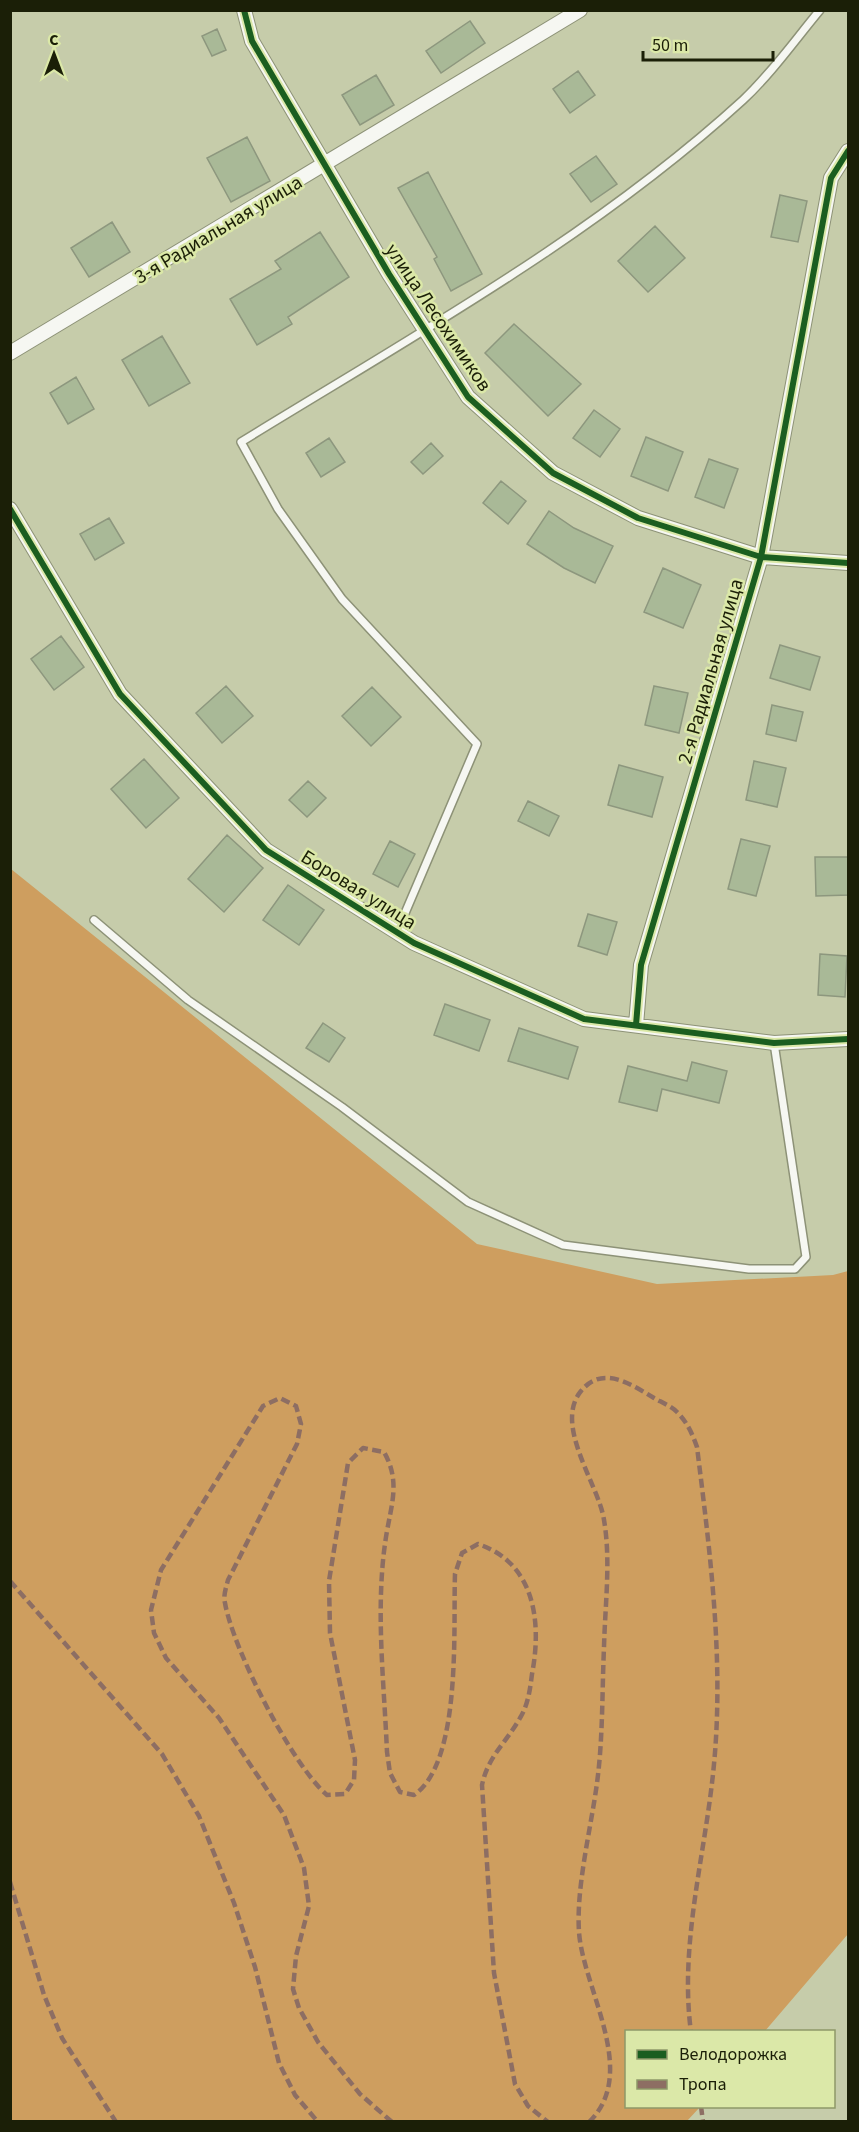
<svg xmlns="http://www.w3.org/2000/svg" width="859" height="2132" font-family="'Source Sans 3',sans-serif">
<style>
.forest{fill:#ce9e5f}
.building{fill:#a9b997;stroke:#8d977e;stroke-width:1.5}
.lines{fill:none;stroke-linecap:round;stroke-linejoin:round}
.service-casing{stroke:#8d9277;stroke-width:10}
.minor-casing{stroke:#8d9277;stroke-width:16}
.service{stroke:#f6f7f2;stroke-width:7}
.minor{stroke:#f6f7f2;stroke-width:14}
.quiet{stroke:#8d6e63;stroke-width:4.5;stroke-dasharray:9 4.5;stroke-linecap:butt}
.cycleway-casing{stroke:#dbe8a8;stroke-width:10}
.cycleway{stroke:#1b5e20;stroke-width:6}
.labels{text-anchor:middle;stroke-width:5;stroke-linejoin:round;paint-order:stroke}
.street-label{font-size:20px;fill:#1b1f07;stroke:#dbe8a8}
</style>
<rect width="100%" height="100%" fill="#c6ccaa"/>
<!-- forest -->
<path class="forest" d="M11 869 477 1244 657 1284 833 1275 848 1271V1934L765 2031 626 2032V2106L700 2107 687 2121H11Z"/>
<!-- building -->
<path class="building" d="M470 21 485 43 441 73 426 51Z
M217 29 226 50 212 56 202 36Z
M578 71 595 95 570 113 553 89Z
M376 75 394 105 360 125 342 95Z
M247 137 270 181 231 202 207 158Z
M596 156 617 184 591 202 570 174Z
M428 172 482 274 451 291 434 259 437 257 398 188Z
M780 195 807 201 798 242 771 237Z
M112 222 130 252 89 277 71 248Z
M655 226 685 258 648 292 618 261Z
M320 232 349 277 288 317 292 324 257 345 230 299 281 269 275 261Z
M514 324 581 384 548 416 485 353Z
M162 336 190 383 149 406 122 360Z
M76 377 94 409 68 424 50 393Z
M594 410 620 429 600 457 573 438Z
M646 437 683 452 668 491 631 476Z
M329 438 345 462 321 477 306 453Z
M431 443 443 456 423 474 411 462Z
M709 459 738 469 724 508 695 497Z
M501 481 526 501 508 524 483 503Z
M549 511 574 528 613 546 595 583 564 568 527 544Z
M109 518 124 543 95 560 80 534Z
M663 568 701 585 683 628 644 612Z
M61 636 84 667 54 690 31 659Z
M780 645 820 657 810 690 770 678Z
M226 686 253 716 222 743 196 713Z
M654 686 688 693 679 733 645 725Z
M372 687 401 717 371 746 342 716Z
M772 705 803 712 796 741 766 734Z
M144 759 179 798 146 828 111 789Z
M754 761 786 768 777 807 746 800Z
M619 765 663 777 652 817 608 805Z
M308 781 326 798 307 817 289 800Z
M528 801 559 816 549 836 518 821Z
M227 835 263 868 224 912 188 879Z
M741 839 770 846 756 896 728 889Z
M390 841 415 854 398 887 373 874Z
M815 857H849V895L816 896Z
M288 885 324 910 299 945 263 920Z
M588 914 617 922 607 955 578 946Z
M820 954 847 956 845 997 818 995Z
M445 1004 490 1020 479 1051 434 1035Z
M323 1023 345 1038 329 1062 306 1048Z
M519 1028 578 1047 568 1079 508 1061Z
M692 1062 727 1071 719 1103 662 1089 657 1111 619 1102 628 1066 687 1081Z"/>
<g class="lines">
<defs>
<path id="service" d="M94 920 188 1000 342 1107 468 1202 563 1245 749 1269H795L806 1257 774 1043
M397 932 477 744 342 599 278 509 241 442C413 336 593 237 743 100 771 74 795 40 820 10"/>
<path id="minor" d="M244 10 252 41 389 274 468 397 553 473 638 518 761 557 848 563
M10 353 580 10
M10 509 120 694 266 850 414 943 584 1019 774 1043 848 1039
M636 1025 641 965 761 557 831 178 848 151"/>
</defs>
<!-- service casing -->
<use href="#service" class="service-casing"/>
<!-- minor casing -->
<use href="#minor" class="minor-casing"/>
<!-- service -->
<use href="#service" class="service"/>
<!-- minor -->
<use href="#minor" class="minor"/>
<!-- quiet -->
<path class="quiet" d="M10 1581 162 1754 199 1816 234 1903 255 1967 279 2063 295 2095 318 2122
M10 1882 44 1995 62 2038 116 2122
M701 2106 703 2122
M392 2122 360 2094 318 2042 299 2008 293 1989 296 1956 309 1906 304 1868 284 1815 219 1718 166 1658 154 1633 151 1610 161 1570 263 1406 280 1398 296 1406 301 1424 297 1444 228 1580C226 1588 223 1596 225 1603 233 1649 292 1765 327 1795L345 1794 354 1780 355 1760 330 1633 329 1581 348 1463 363 1448 384 1452C401 1482 391 1505 386 1537 375 1607 384 1680 387 1752L390 1773 400 1792 414 1795C462 1762 453 1629 455 1574L462 1553 478 1544C535 1563 542 1622 532 1674 530 1690 528 1705 520 1718 506 1743 488 1756 482 1785L494 1973 515 2084 528 2106 548 2122
M589 2122C640 2073 583 1989 579 1932 576 1887 591 1828 597 1783 603 1739 602 1692 604 1647 605 1605 611 1561 604 1520 599 1485 553 1425 581 1391 603 1364 632 1385 654 1398 661 1402 671 1406 677 1412 687 1422 692 1433 697 1447 710 1552 724 1659 714 1764 706 1852 679 1943 691 2032"/>
<defs>
<path id="cycleway" d="M244 10 252 41 389 274 468 397 553 473 638 518 761 557 848 563
M10 509 120 694 266 850 414 943 584 1019 774 1043 848 1039
M636 1025 641 965 761 557 831 178 848 151"/>
</defs>
<!-- cycleway casing -->
<use href="#cycleway" class="cycleway-casing"/>
<!-- cycleway -->
<use href="#cycleway" class="cycleway"/>
</g>
<g class="labels">
<!-- street labels -->
<g class="street-label">
<text transform="translate(218 229) rotate(-31)" y="7">3-я Радиальная улица</text>
<text transform="translate(439 317) rotate(56)" y="7">улица Лесохимиков</text>
<text transform="translate(710 671) rotate(-74)" y="7">2-я Радиальная улица</text>
<text transform="translate(359 889) rotate(32)" y="7">Боровая улица</text>
</g>
</g>
<!-- border -->
<rect width="859" height="2132" fill="none" stroke="#1b1f07" stroke-width="24"/>
<!-- legend -->
<rect x="625" y="2030" width="210" height="78" fill="#dbe8a8" stroke="#8e9868" stroke-width="1.5"/>
<rect x="637" y="2050" width="30" height="9" fill="#1b5e20" stroke="#8e9868" stroke-width="1.5"/>
<text x="679" y="2060" font-size="18" fill="#1b1f07">Велодорожка</text>
<rect x="637" y="2080" width="30" height="9" fill="#8d6e63" stroke="#8e9868" stroke-width="1.5"/>
<text x="679" y="2090" font-size="18" fill="#1b1f07">Тропа</text>
<!-- north arrow -->
<g transform="translate(54 54)" stroke="#dbe8a8" stroke-width="4.5" paint-order="stroke">
<path d="M0-4.5L10 22L0 15L-10 22Z" fill="#1b1f07"/>
<text y="-9" font-size="16" font-weight="bold" text-anchor="middle" fill="#1b1f07">С</text>
</g>
<!-- scale -->
<path d="M643 51v9h130v-9" fill="none" stroke="#1b1f07" stroke-width="3"/>
<text x="652" y="51" font-size="18" fill="#1b1f07" stroke="#dbe8a8" stroke-width="4.5" paint-order="stroke">50 m</text>
</svg>
